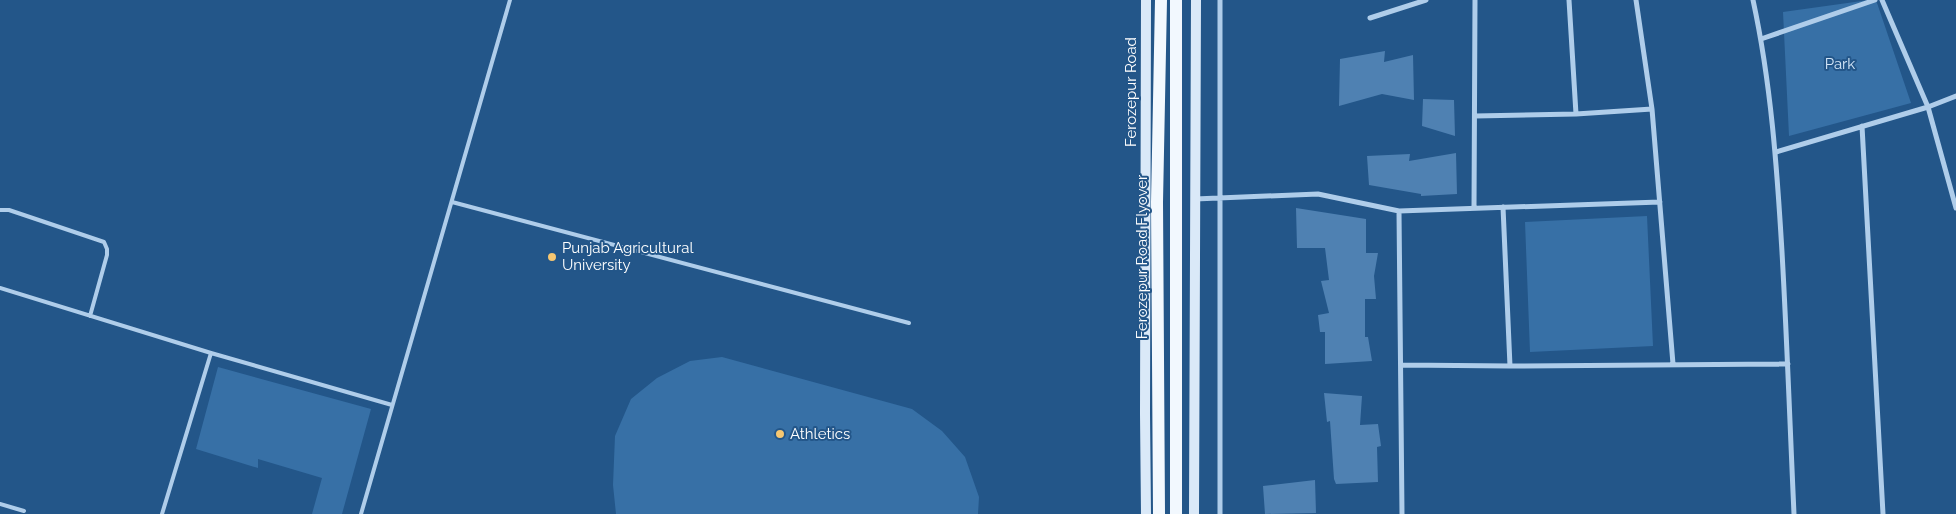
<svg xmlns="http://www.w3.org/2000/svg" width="1956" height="514" font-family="Raleway,sans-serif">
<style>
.green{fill:#3770a6}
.building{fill:#4f81b2}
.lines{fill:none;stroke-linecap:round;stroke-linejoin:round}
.lane{stroke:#afcdea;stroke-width:4}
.street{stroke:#afcdea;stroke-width:5}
.secondary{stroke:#dae9f8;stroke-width:10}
.primary{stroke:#f2f8fe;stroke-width:12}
.poi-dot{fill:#f6c771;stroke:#235689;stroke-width:2}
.labels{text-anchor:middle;stroke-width:4;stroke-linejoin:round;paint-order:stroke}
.park-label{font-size:15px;fill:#d3e6f8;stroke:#235689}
.street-label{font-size:15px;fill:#fff;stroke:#235689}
.poi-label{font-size:15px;fill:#fff;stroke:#235689;text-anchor:start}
</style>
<rect width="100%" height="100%" fill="#235689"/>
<!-- green -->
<path class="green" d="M1869 0H1876L1911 103 1789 136 1783 12Z
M1647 216 1653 346 1530 352 1525 222Z
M722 357 912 409 942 431 965 457 979 497 978 514H616L613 485 615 436 631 399 657 378 690 361Z
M218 367 371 409 342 514H312L322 478 258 459V468L196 449Z"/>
<!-- building -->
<path class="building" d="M1385 51 1384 62 1413 55 1414 100 1382 94 1339 106 1340 59Z
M1423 99 1454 100 1455 136 1422 126Z
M1456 153 1457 194 1421 196V194L1369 185 1367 156 1410 154 1409 161Z
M1296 208 1366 219V253H1378L1374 276 1376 299H1365V337H1368L1372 361 1325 364V332H1320L1318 315 1329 313 1321 281 1329 280 1325 248H1297Z
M1324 393 1362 396 1360 425 1378 424 1381 446 1377 447 1378 482 1336 484 1334 479 1330 421 1327 422Z
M1315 480 1316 513 1265 514 1263 486Z"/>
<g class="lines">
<!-- lane -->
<path class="lane" d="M452 202 909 323
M0 210H9L104 242 107 249V255L90 316
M0 288 211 353 392 405
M0 504 24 511
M162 514 211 353
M361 514 510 0"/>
<!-- street -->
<path class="street" d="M1569 0 1576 114
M1636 0 1652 109 1673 364
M1753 0C1771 83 1777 168 1782 252 1787 340 1790 427 1794 514
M1882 0 1928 107 1956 208
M1370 18 1426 0
M1761 39 1875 0
M1475 116 1576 114 1652 109
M1862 126 1883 514
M1776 152 1928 107 1956 96
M1195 199 1318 194 1399 211 1660 202
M1503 207 1510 366
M1474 208 1475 0
M1399 211 1402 514
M1402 365 1510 366 1788 364
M1220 514V0"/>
<!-- secondary -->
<path class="secondary" d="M1146 0 1145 414 1146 514
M1194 514 1196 0"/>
<!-- primary -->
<path class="primary" d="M1176 0V514
M1159 514 1157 202 1161 0"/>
</g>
<!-- markers -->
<g class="poi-dot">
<circle cx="552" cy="257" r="5"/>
<circle cx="780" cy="434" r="5"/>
</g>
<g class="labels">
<!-- park labels -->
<g class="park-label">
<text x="1840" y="69">Park</text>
</g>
<!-- street labels -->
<g class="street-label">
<text transform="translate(1131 92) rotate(-90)" y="5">Ferozepur Road</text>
<text transform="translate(1142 257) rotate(-90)" y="5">Ferozepur Road Flyover</text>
</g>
<!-- poi labels -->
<g class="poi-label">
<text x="562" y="253">Punjab Agricultural<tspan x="562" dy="17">University</tspan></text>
<text x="790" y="439">Athletics</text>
</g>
</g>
</svg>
